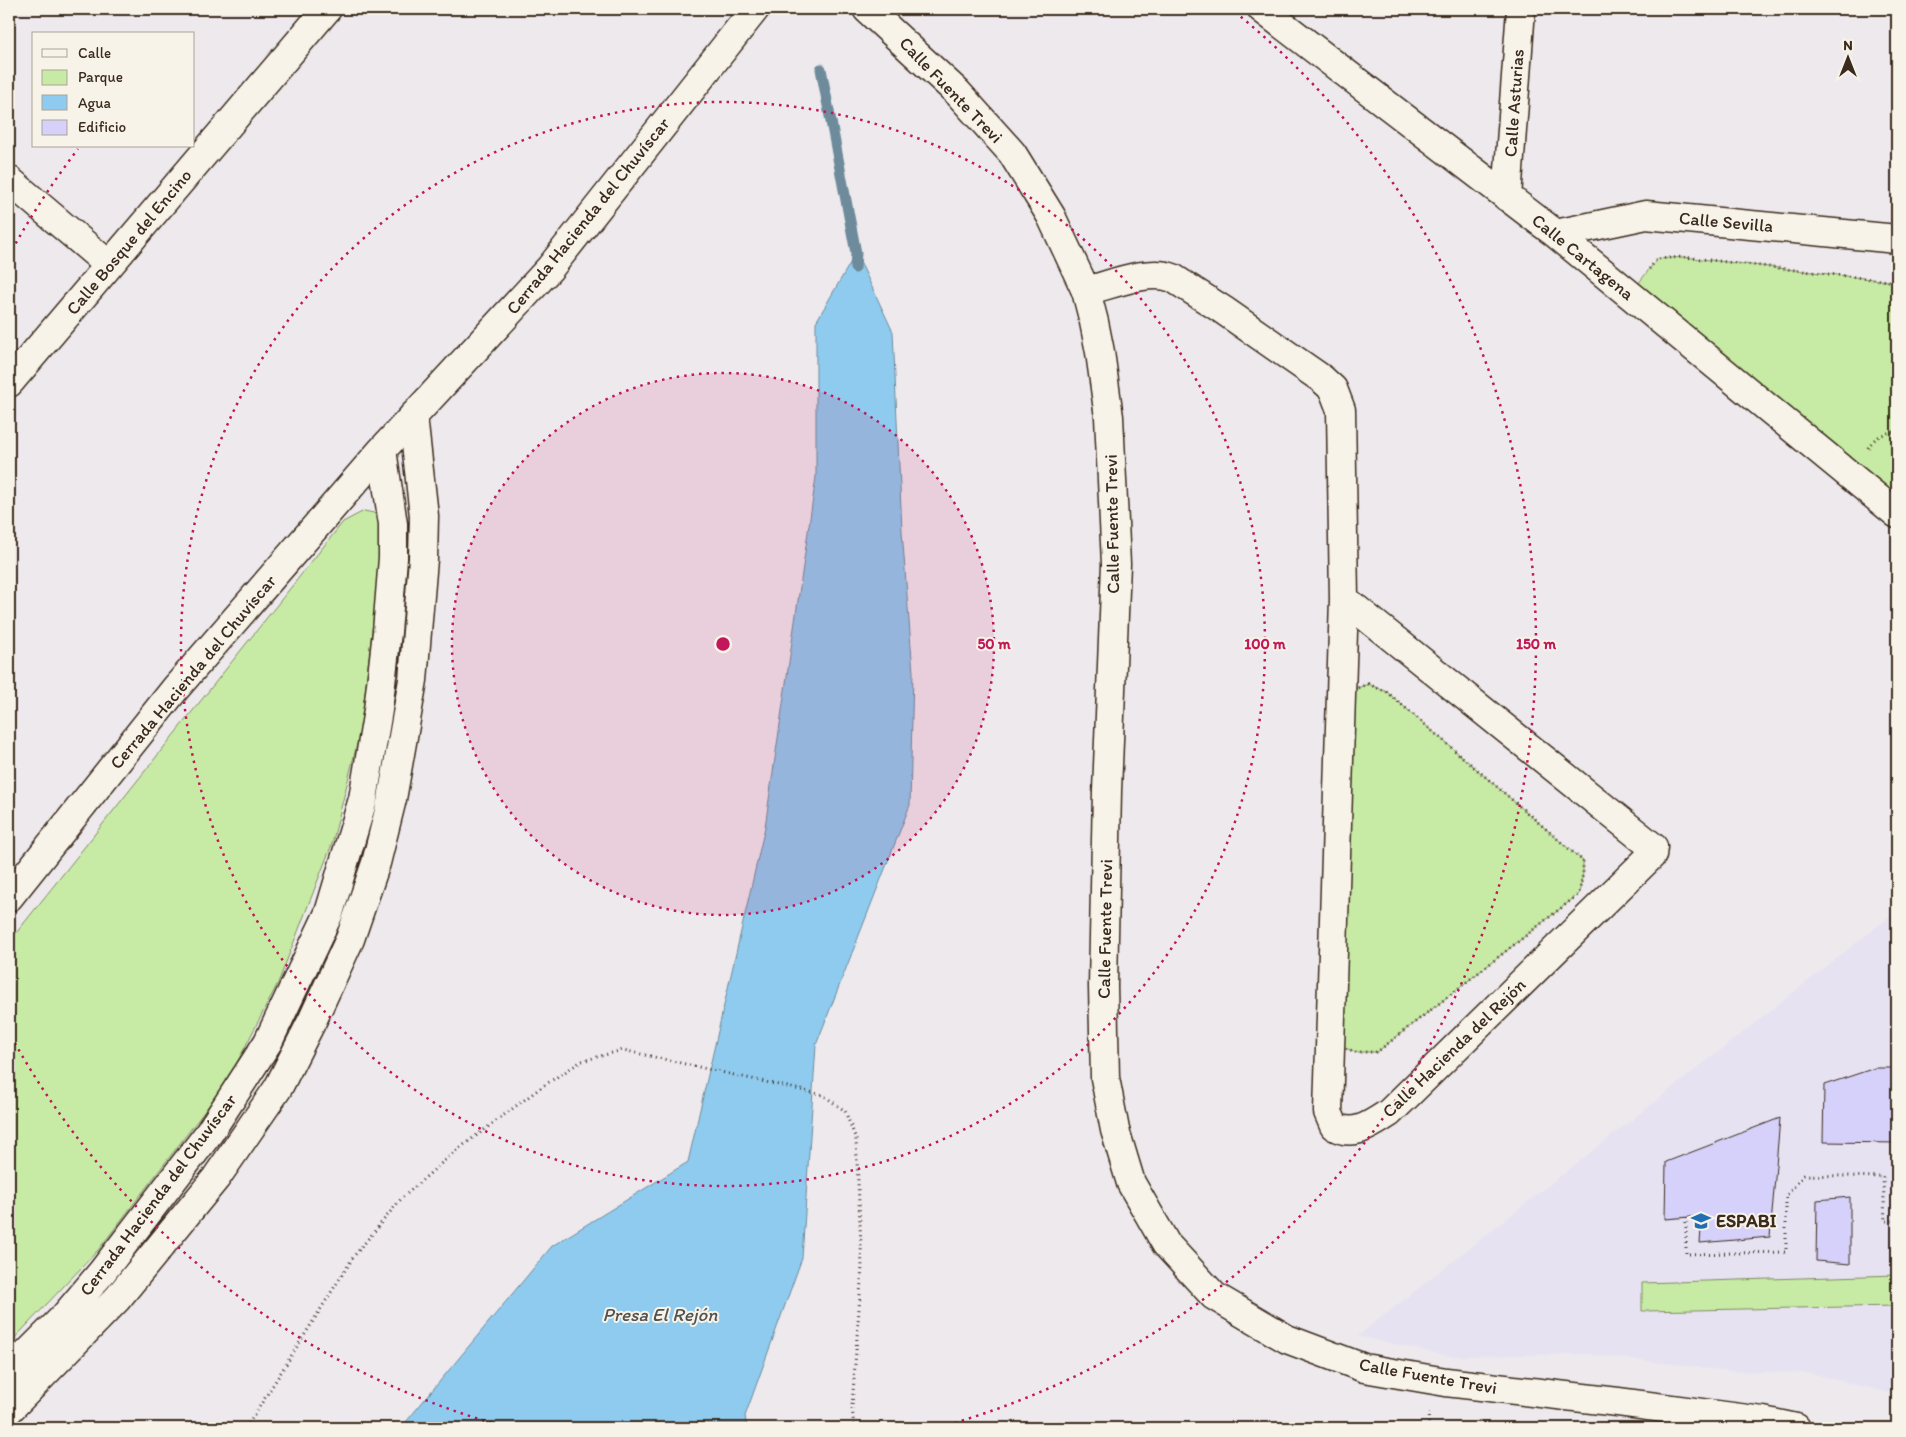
<svg xmlns="http://www.w3.org/2000/svg" width="1906" height="1437" font-family="Itim,sans-serif">
<style>
.built{fill:#e6e2f1}
.green{fill:#c7eba5;stroke:#818a62}
.water{fill:#8fcbef;stroke:#6d8b9b}
.lines{fill:none;stroke-linecap:round;stroke-linejoin:round}
.stream{stroke:#6d8b9b;stroke-width:11}
.building{fill:#d5d1fa;stroke:#3b2a1e}
.street-casing{stroke:#3b2a1e;stroke-width:31}
.secondary-casing{stroke:#3b2a1e;stroke-width:31}
.path{stroke:#3b2a1e;stroke-width:3;stroke-dasharray:1 4;stroke-linecap:butt}
.street{stroke:#f7f3e8;stroke-width:28}
.secondary{stroke:#f7f3e8;stroke-width:28}
.ring{fill:none;stroke:#c2185b;stroke-width:2.5;stroke-dasharray:2.5 5}
.labels{text-anchor:middle;stroke-width:4;stroke-linejoin:round;paint-order:stroke}
.street-label{font-size:18px;fill:#3b2a1e;stroke:#f7f3e8}
.poi-label{font-size:18px;font-weight:bold;fill:#3b2a1e;stroke:#f7f3e8;text-anchor:start}
.water-label{font-size:19px;font-style:italic;fill:#505252;stroke:#f7f3e8}
.centre{fill:#c2185b;stroke:#f7f3e8;stroke-width:2.5}
.ring-label{font-size:15px;text-anchor:middle;font-weight:bold;fill:#c2185b;stroke:#f7f3e8;stroke-width:4;stroke-linejoin:round;paint-order:stroke}
</style>
<rect width="100%" height="100%" fill="#ede9ed"/>
<filter id="ink" filterUnits="userSpaceOnUse"><feTurbulence type="fractalNoise" baseFrequency=".02" numOctaves="2"/><feDisplacementMap in="SourceGraphic" scale="10" xChannelSelector="R" yChannelSelector="G"/><feConvolveMatrix kernelMatrix="1 2 1 2 8 2 1 2 1" color-interpolation-filters="sRGB"/></filter>
<g filter="url(#ink)">
<!-- built -->
<path class="built" d="M1897 911V1395L1810 1373 1730 1371 1588 1354 1449 1356 1358 1336Z"/>
<!-- green -->
<path class="green" d="M1684 257 1897 282V530L1641 311 1638 284 1657 259Z
M364 511 374 513 379 520V568L361 728 332 844 278 983 227 1082 99 1249 9 1344V942L343 522Z
M1368 684 1387 692 1583 861V873L1579 894 1377 1052H1356L1342 1047 1352 690Z
M1897 1275V1306L1642 1311V1283Z"/>
<!-- water -->
<path class="water" d="M856 253 893 332 902 531 913 672 910 805 816 1045 802 1258 745 1416 747 1428H401L552 1246 688 1162 765 827 816 477V322Z"/>
<g class="lines">
<!-- stream -->
<path class="stream" d="M821 69 856 253 855 268"/>
</g>
<!-- building -->
<path class="building" d="M1875 1068H1897V1143L1823 1142 1824 1085Z
M1780 1118 1770 1237 1700 1243 1702 1216 1665 1219 1666 1162Z
M1850 1197V1264L1816 1261 1817 1200Z"/>
<g class="lines">
<defs>
<path id="street" d="M1262 9 1556 234 1897 514
M9 180 109 265
M1507 197 1521 9
M1556 234 1646 215 1897 239
M1086 291C1110 285 1149 268 1173 278L1223 310 1322 379 1333 389 1341 410 1344 599 1328 1112 1334 1126C1354 1138 1372 1124 1389 1113L1652 855 1653 847 1344 599
M9 383 327 9
M9 897 175 689 382 450 550 268 755 9
M9 1372 64 1317 102 1272 209 1133 268 1042 329 913 363 799 378 710 387 632 393 558V524L382 450
M9 1410 117 1299 216 1178 278 1088 313 1019 350 939 376 863 392 799 413 680 423 559 424 516 413 416"/>
<path id="secondary" d="M867 9 958 93 1012 153 1051 216 1086 291 1094 322 1100 352 1109 417 1116 564 1107 791 1103 986 1105 1078 1115 1130 1131 1183 1166 1244 1214 1296 1287 1339 1364 1368 1446 1382 1618 1402 1763 1421 1796 1428"/>
</defs>
<!-- street casing -->
<use href="#street" class="street-casing"/>
<!-- secondary casing -->
<use href="#secondary" class="secondary-casing"/>
<!-- path -->
<path class="path" d="M1649 269 1657 259 1684 257 1897 282
M1868 448C1874 437 1885 432 1897 432
M1368 684 1387 692 1583 861V873L1579 894 1377 1052H1356L1342 1047 1335 1025 1352 690Z
M1686 1217V1254L1786 1252V1196L1804 1175 1883 1177 1885 1221H1897
M1428 1412 1429 1428
M246 1428 354 1256 401 1199 453 1153 543 1086 582 1061 623 1050 823 1095 845 1111 856 1139 862 1267 852 1406 854 1428"/>
<!-- street -->
<use href="#street" class="street"/>
<!-- secondary -->
<use href="#secondary" class="secondary"/>
</g>
</g>
<!-- distance rings -->
<circle cx="723" cy="644" r="271" fill="#c2185b" fill-opacity=".12"/>
<g class="ring">
<circle cx="723" cy="644" r="271"/>
<circle cx="723" cy="644" r="542"/>
<path d="M506 1427A813 813 0 0 1 12 1038M12 250A813 813 0 0 1 78 149M1235 12A813 813 0 0 1 940 1427"/>
</g>
<!-- icons -->
<defs>
<symbol id="school-bare" viewBox="-9 -9 18 18"><path d="M0-5L7-2L0 1L-7-2ZM-4 1L0 2.5L4 1V4Q0 6-4 4Z" fill="#1f6fb2" stroke="#f7f3e8" stroke-width="2.5" paint-order="stroke"/></symbol>
</defs>
<g fill-rule="evenodd">
<use href="#school-bare" x="1687" y="1207" width="28" height="28"/>
</g>
<g class="labels">
<!-- street labels -->
<g class="street-label">
<text transform="translate(951 90) rotate(46)" y="6">Calle Fuente Trevi</text>
<text transform="translate(1514 103) rotate(-86)" y="6">Calle Asturias</text>
<text transform="translate(588 216) rotate(-51)" y="6">Cerrada Hacienda del Chuvíscar</text>
<text transform="translate(1726 222) rotate(5)" y="6">Calle Sevilla</text>
<text transform="translate(129 242) rotate(-50)" y="6">Calle Bosque del Encino</text>
<text transform="translate(1583 257) rotate(39)" y="6">Calle Cartagena</text>
<text transform="translate(1112 524) rotate(-91)" y="6">Calle Fuente Trevi</text>
<text transform="translate(193 672) rotate(-50)" y="6">Cerrada Hacienda del Chuvíscar</text>
<text transform="translate(1105 929) rotate(-89)" y="6">Calle Fuente Trevi</text>
<text transform="translate(1454 1048) rotate(-44)" y="6">Calle Hacienda del Rejón</text>
<text transform="translate(158 1195) rotate(-53)" y="6">Cerrada Hacienda del Chuvíscar</text>
<text transform="translate(1428 1376) rotate(10)" y="6">Calle Fuente Trevi</text>
</g>
<!-- poi labels -->
<g class="poi-label">
<text x="1716" y="1227">ESPABI</text>
</g>
<!-- water labels -->
<g class="water-label">
<text x="660" y="1321">Presa El Rejón</text>
</g>
</g>
<circle cx="723" cy="644" r="8" class="centre"/>
<g class="ring-label">
<text x="994" y="649">50 m</text>
<text x="1265" y="649">100 m</text>
<text x="1536" y="649">150 m</text>
</g>
<!-- margin -->
<rect width="1906" height="1437" fill="none" stroke="#f7f3e8" stroke-width="30"/>
<rect x="15" y="15" width="1876" height="1407" fill="none" stroke="#3b2a1e" stroke-width="2" filter="url(#ink)"/>
<!-- legend -->
<rect x="32" y="32" width="162" height="115" fill="#f7f3e8" stroke="#aca397"/>
<rect x="42" y="49" width="25" height="8" fill="#f7f3e8" stroke="#aca397"/>
<text x="78" y="58" font-size="15" fill="#3b2a1e">Calle</text>
<rect x="42" y="70" width="25" height="15" fill="#c7eba5" stroke="#aca397"/>
<text x="78" y="82" font-size="15" fill="#3b2a1e">Parque</text>
<rect x="42" y="95" width="25" height="15" fill="#8fcbef" stroke="#aca397"/>
<text x="78" y="108" font-size="15" fill="#3b2a1e">Agua</text>
<rect x="42" y="120" width="25" height="15" fill="#d5d1fa" stroke="#aca397"/>
<text x="78" y="132" font-size="15" fill="#3b2a1e">Edificio</text>
<!-- north arrow -->
<g transform="translate(1848 58)" stroke="#f7f3e8" stroke-width="4" paint-order="stroke">
<path d="M0-4L9 19L0 12L-9 19Z" fill="#3b2a1e"/>
<text y="-8" font-size="14" font-weight="bold" text-anchor="middle" fill="#3b2a1e">N</text>
</g>
</svg>
